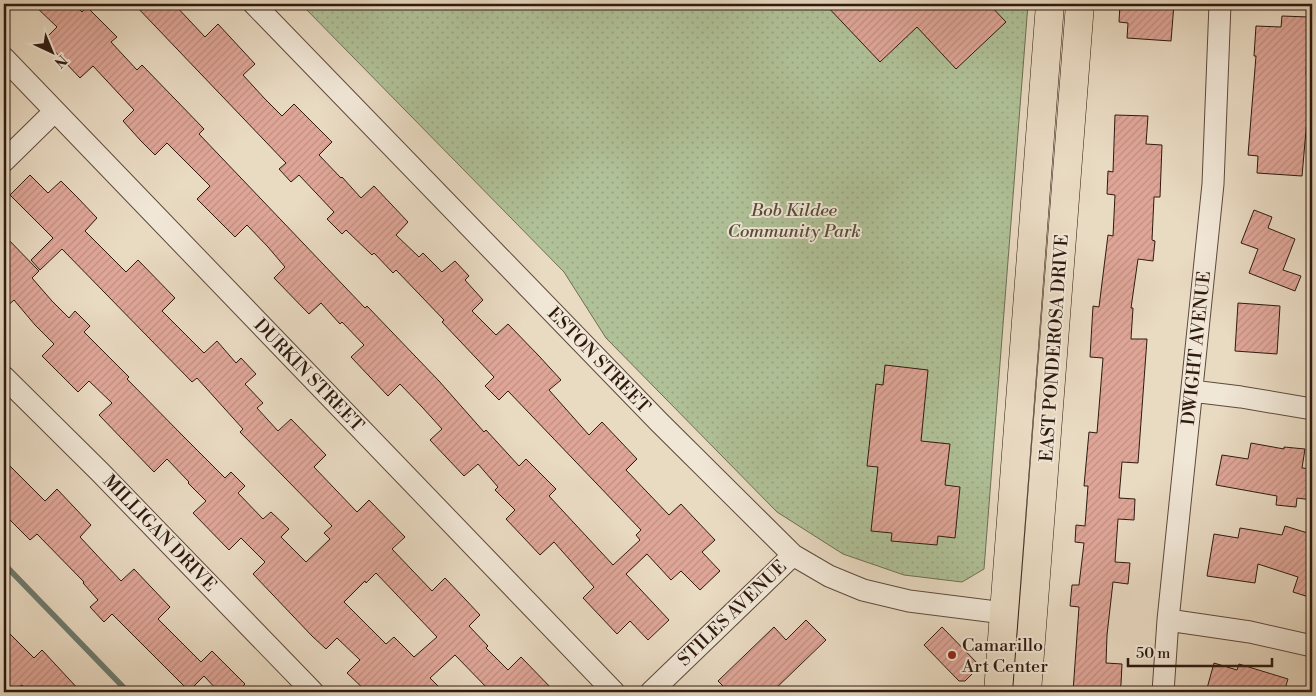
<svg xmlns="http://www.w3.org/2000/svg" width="1316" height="696" font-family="'Libre Bodoni',serif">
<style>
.park{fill:url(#park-dots);stroke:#706e54}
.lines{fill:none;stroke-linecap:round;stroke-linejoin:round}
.stream{stroke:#6e7b6f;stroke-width:5.5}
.building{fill:url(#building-hatch);stroke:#2f1a10;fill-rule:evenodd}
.minor-casing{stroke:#5e4a3c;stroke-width:23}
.major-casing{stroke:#2f1a10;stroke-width:29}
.minor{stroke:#f1e7d7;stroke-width:21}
.major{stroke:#e9dac2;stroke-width:28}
.poi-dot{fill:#8f2418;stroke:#f1e7d7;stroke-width:2}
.labels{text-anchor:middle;stroke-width:4;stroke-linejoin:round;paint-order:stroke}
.park-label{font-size:18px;font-style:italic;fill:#564c39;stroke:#f1e7d7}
.street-label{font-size:18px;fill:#2f1a10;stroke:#f1e7d7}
.poi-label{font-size:18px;fill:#2f1a10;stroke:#f1e7d7;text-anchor:start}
</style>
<defs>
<pattern id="park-dots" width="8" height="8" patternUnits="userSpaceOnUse" patternTransform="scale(1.25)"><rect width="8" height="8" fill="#b0c198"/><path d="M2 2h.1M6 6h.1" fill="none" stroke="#98a582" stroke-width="1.8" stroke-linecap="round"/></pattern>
<pattern id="building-hatch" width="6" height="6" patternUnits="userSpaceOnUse" patternTransform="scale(1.25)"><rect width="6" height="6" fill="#dfa698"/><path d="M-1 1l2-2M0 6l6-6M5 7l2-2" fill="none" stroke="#c08e82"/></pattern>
</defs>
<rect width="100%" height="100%" fill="#e9dac2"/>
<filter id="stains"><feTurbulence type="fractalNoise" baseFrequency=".004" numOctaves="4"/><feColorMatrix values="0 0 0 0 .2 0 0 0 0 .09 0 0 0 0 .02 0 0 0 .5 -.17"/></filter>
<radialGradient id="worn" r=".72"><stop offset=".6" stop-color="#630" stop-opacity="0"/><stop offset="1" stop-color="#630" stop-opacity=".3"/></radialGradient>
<!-- park -->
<path class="park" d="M301 4H1028L984 569 962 582 904 575 843 554 777 512 606 338 564 272Z"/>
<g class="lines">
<!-- stream -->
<path class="stream" d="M4 564 128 692"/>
</g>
<!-- building -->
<path class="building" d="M33 4H74L82 12 87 7 117 37 111 42 137 70 142 65 204 129 199 134 365 308 367 306 439 381 484 432 486 430 519 466 526 459 556 489 549 496 613 565 640 540 636 535 641 530 508 391 499 400 485 386 494 377 442 322 444 320 396 270 393 273 374 253 372 255 346 230 342 234 327 219 334 212 299 175 291 182 279 169 286 163 134 4H174L205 37 218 24 255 64 243 75 265 99 282 116 294 104 332 142 319 155 341 178 342 177 361 198 374 186 408 222 396 235 419 257 423 253 442 272 455 261 469 276 465 280 483 300 472 311 496 335 508 324 539 356 561 380 549 390 589 435 602 422 637 459 626 470 669 515 681 504 695 519 715 540 702 552 720 571 700 590 681 571 671 580 647 554 626 574 669 620 648 640 630 621 617 634 583 598 594 587 554 542 540 555 506 519 515 510 495 490 498 487 478 464 464 476 430 440 442 429 422 407 400 384 388 396 351 357 364 345 342 322 340 324 321 303 309 314 274 278 285 267 268 247 247 225 235 237 197 199 210 186 167 143 155 155 141 141 123 121 134 110 93 66 80 78 44 40 57 27Z
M825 4H989L1006 22 956 69 917 27 880 62Z
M1120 4H1174L1171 41 1127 38 1128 23 1119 22Z
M1282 16 1309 17 1306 74H1311L1302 176 1257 173 1258 156 1248 155 1256 56H1254L1256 26 1281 27Z
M1115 115 1148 116 1146 144 1162 145 1160 197H1154L1152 240 1155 241 1153 261 1138 259 1131 308H1133L1131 339H1147L1138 463 1122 462 1119 498 1135 499 1134 520 1118 519 1115 562 1130 563 1128 584 1113 582 1107 635 1106 663 1122 664 1121 684 1119 692H1073L1079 607 1070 606 1072 585H1079L1084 543 1075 542 1076 525 1085 526 1088 486H1084L1089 432 1097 433 1103 358 1090 357 1093 306 1099 307 1108 235 1113 236 1115 195 1107 194 1108 171 1113 172Z
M30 175 48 193 61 181 77 197 97 218 85 231 126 272 138 260 175 298 162 311 204 353 217 341 236 363 241 358 256 374 245 384 263 403 257 408 278 431 291 419 326 455 314 467 357 512 369 500 405 537 392 549 432 591 445 578 465 599 480 615 469 626 488 646 486 648 508 670 521 657 555 692H491L455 655 430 678 444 692H367L347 673 360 660 337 638 326 649 312 636 253 574 265 562 241 538 229 550 193 513 206 501 188 483 189 482 167 459 154 472 99 415 112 403 89 381 78 392 42 356 54 344 35 325 14 300 4 309V235L39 271 32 278 52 301 69 318 75 311 90 326 84 332 129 377 127 379 183 436 225 478 231 472 245 486 238 493 263 519 271 512 289 529 281 537 306 562 330 539 324 533 332 526 240 432 243 429 197 378 192 382 62 249 40 270 31 260 53 238 10 195ZM376 573 437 637 414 657 394 637 386 644 344 602 365 581 366 583Z
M1254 210 1272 217 1268 228 1295 239 1283 270 1301 276 1295 291 1249 273 1258 249 1241 243Z
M1238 303 1280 306 1277 354 1235 351Z
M885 365 928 370 921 441 950 444 945 485 960 487 955 538 938 536 937 545 891 541 892 533 871 531 878 467 867 466 876 384 883 385Z
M1251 443 1284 449V447L1305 449 1302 468 1312 469V500L1297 498 1296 507 1276 505 1277 496 1216 485 1222 455 1248 459Z
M4 460 45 501 57 489 91 525 80 537 121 581 134 569 170 607 158 619 201 662 212 651 245 684 237 692H219L204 676 189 691 112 614 104 622 90 607 98 600 83 583 84 582 37 534 30 540 4 514Z
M1285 526 1311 534 1307 546 1309 542 1312 543V598L1293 592 1298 577 1258 564 1255 583 1207 576 1214 534 1238 538 1240 528 1282 535Z
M806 620 826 640 772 692H729L718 681 774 627 786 640Z
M942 627 980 666 965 681H959L924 645Z
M4 628 34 658 42 650 81 692H29L22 685 13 692 4 683Z
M1214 663 1237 670 1239 664 1288 679 1284 692H1206Z"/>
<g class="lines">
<defs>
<path id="minor" d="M254 4 659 422 793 555 829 576 863 590 909 601 1004 613
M4 58 614 692
M4 161 55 111
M4 377 100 472 313 692
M1192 391 1241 397 1312 409
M1168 620 1250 632 1312 646
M651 692 793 555
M1163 692 1168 620 1213 184 1220 4"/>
<path id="major" d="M998 692 1050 4
M1027 692 1080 4"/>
</defs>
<!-- minor casing -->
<use href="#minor" class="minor-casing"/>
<!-- major casing -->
<use href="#major" class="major-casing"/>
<!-- minor -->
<use href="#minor" class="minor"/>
<!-- major -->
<use href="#major" class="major"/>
</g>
<!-- markers -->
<circle class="poi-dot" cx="952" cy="655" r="5"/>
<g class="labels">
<!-- park labels -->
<g class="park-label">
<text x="794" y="216">Bob Kildee<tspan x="794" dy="21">Community Park</tspan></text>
</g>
<!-- street labels -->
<g class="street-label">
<text transform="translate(1054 348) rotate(-86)" y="6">EAST PONDEROSA DRIVE</text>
<text transform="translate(1196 348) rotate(-84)" y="6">DWIGHT AVENUE</text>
<text transform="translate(599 360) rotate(46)" y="6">ESTON STREET</text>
<text transform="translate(309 375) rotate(46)" y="6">DURKIN STREET</text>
<text transform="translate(160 533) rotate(46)" y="6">MILLIGAN DRIVE</text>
<text transform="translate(732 613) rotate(-44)" y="6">STILES AVENUE</text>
</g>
<!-- poi labels -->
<g class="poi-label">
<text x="962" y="651">Camarillo<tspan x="962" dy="21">Art Center</tspan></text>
</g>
</g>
<!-- margin -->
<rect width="1316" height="696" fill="none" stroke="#e9dac2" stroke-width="20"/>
<rect x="5" y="5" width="1306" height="686" fill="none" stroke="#2f1a10" stroke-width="2.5"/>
<rect x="10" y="10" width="1296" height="676" fill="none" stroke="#2f1a10"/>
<!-- north arrow -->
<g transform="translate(52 52) rotate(136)" stroke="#f1e7d7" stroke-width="4" paint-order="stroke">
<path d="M0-4L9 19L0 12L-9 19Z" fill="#2f1a10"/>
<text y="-8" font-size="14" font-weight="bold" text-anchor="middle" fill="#2f1a10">N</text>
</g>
<!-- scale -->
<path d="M1128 658v8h144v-8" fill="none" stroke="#2f1a10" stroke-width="2.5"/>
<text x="1136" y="658" font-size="15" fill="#2f1a10" stroke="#f1e7d7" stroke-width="4" paint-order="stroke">50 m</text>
<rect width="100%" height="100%" filter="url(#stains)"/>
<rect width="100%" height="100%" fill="url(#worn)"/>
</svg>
